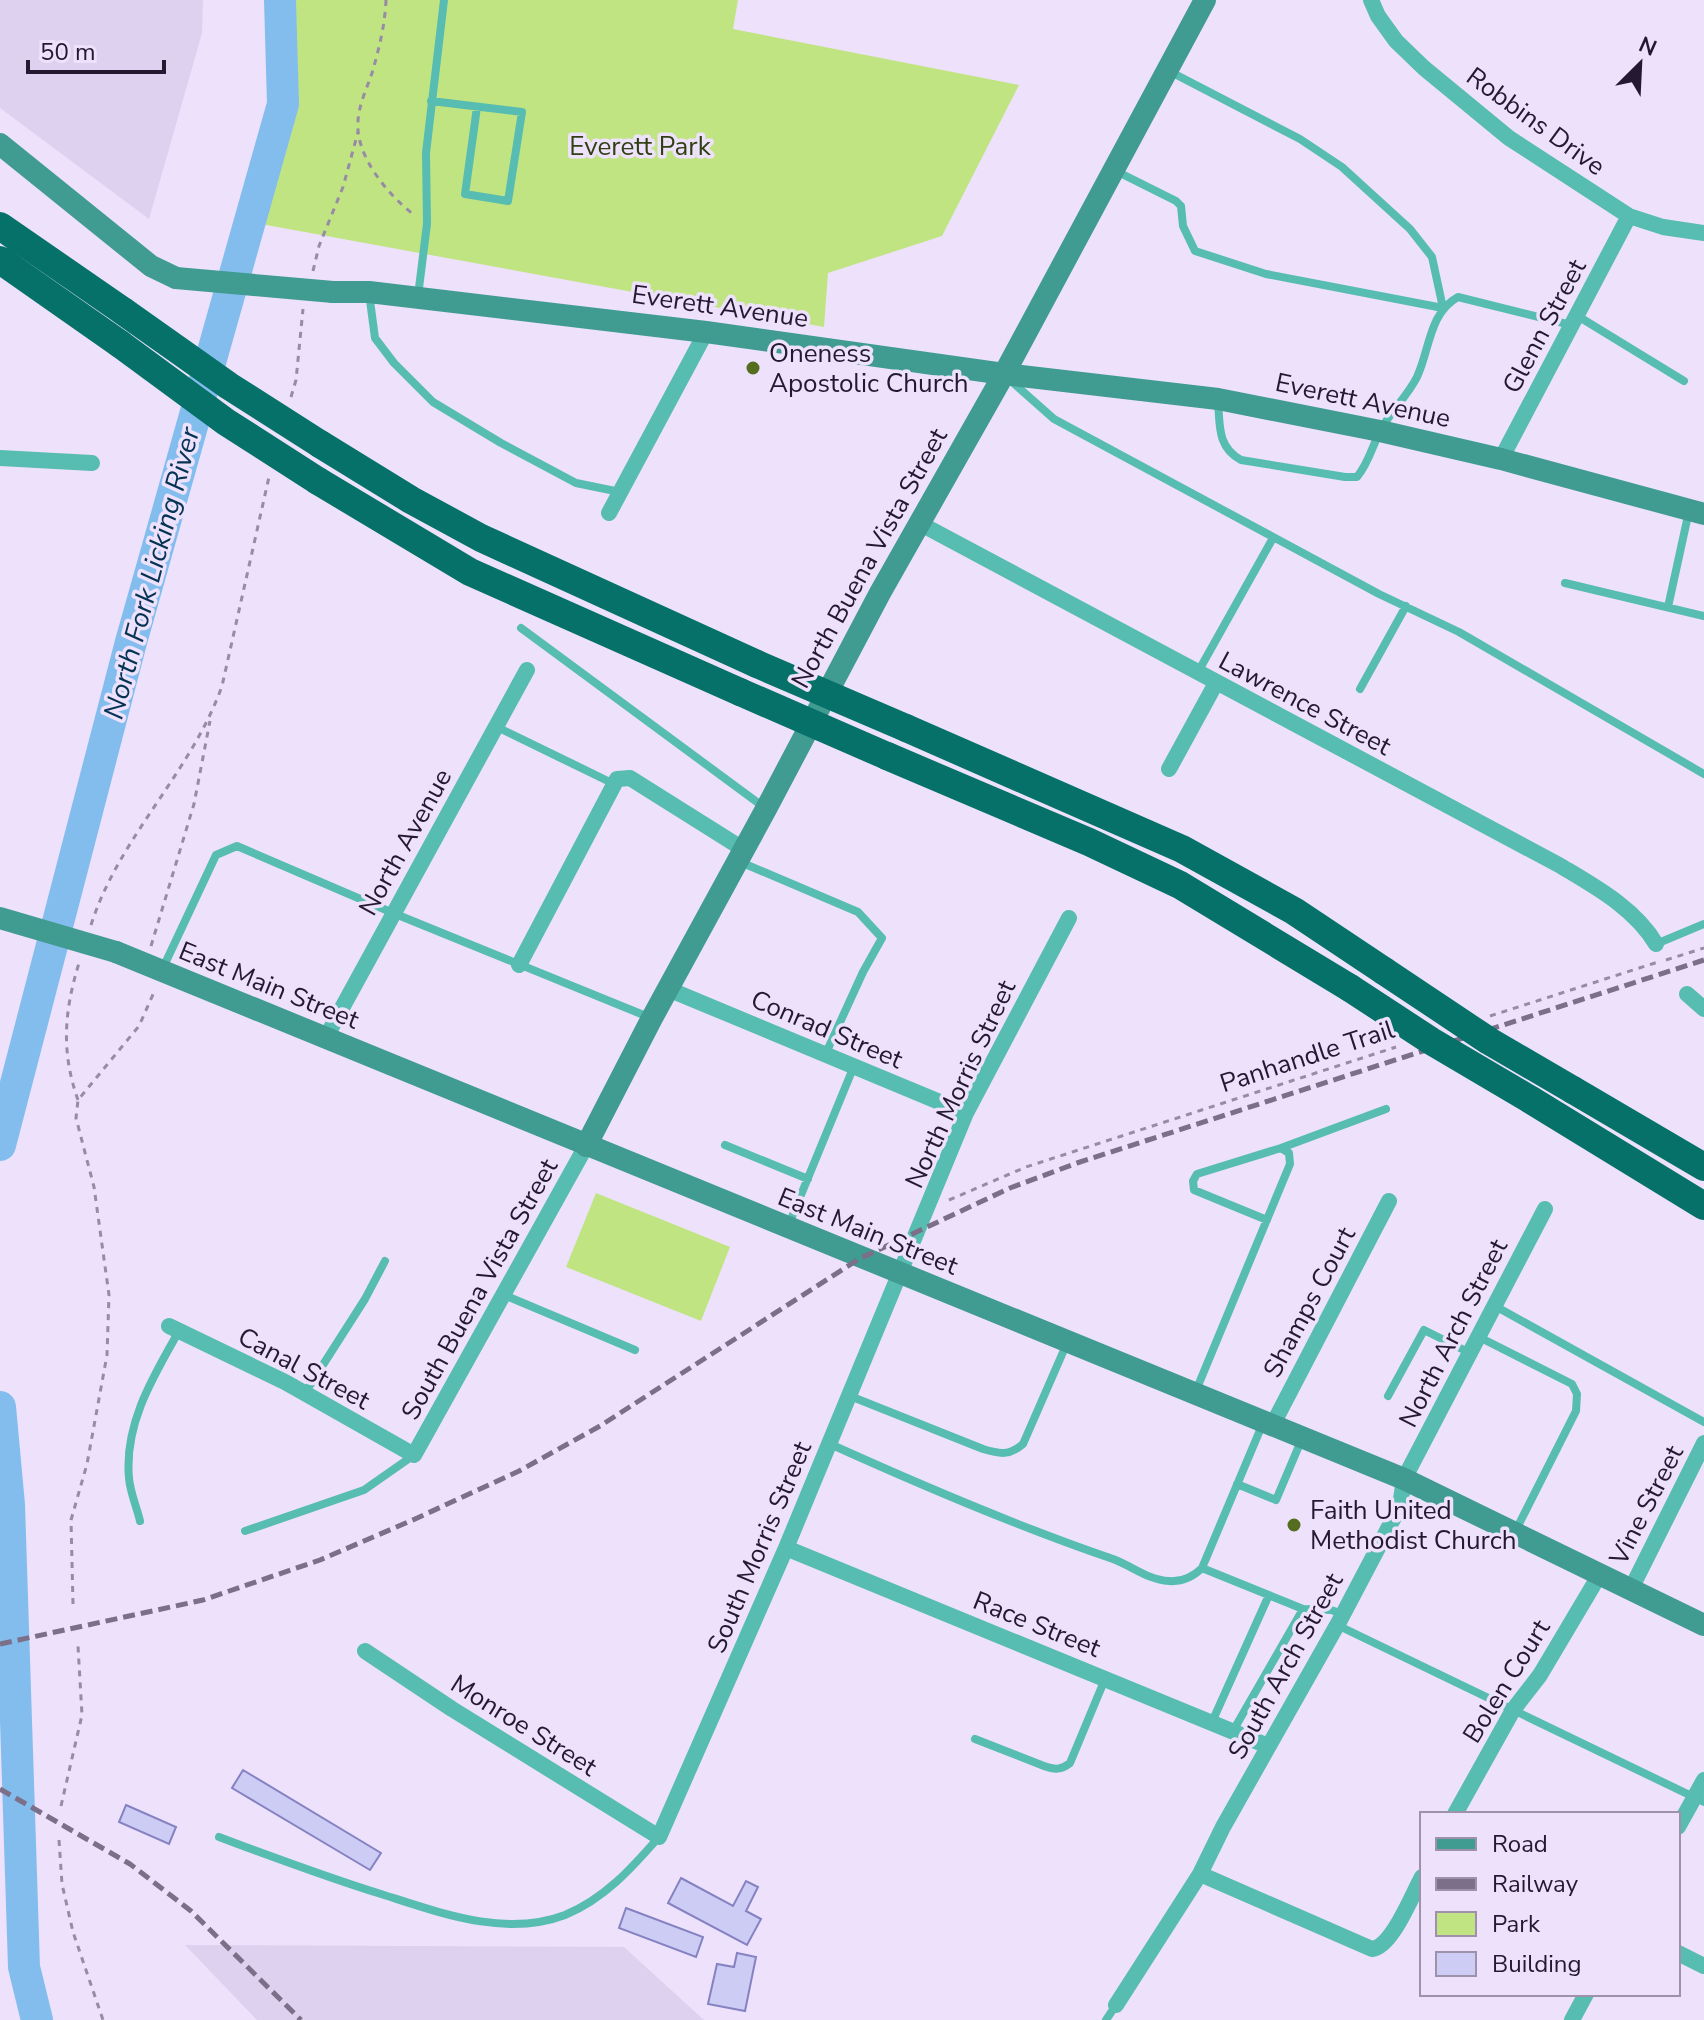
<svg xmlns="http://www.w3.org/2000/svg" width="1704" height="2020" font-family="'Nunito Sans',sans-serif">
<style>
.built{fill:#ded1ef}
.green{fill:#c1e483}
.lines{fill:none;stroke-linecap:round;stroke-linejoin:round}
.river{stroke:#83bdee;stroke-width:32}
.building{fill:#ccccf5;stroke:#8582c2;stroke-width:2}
.path{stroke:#978ba5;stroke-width:3;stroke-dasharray:6 6;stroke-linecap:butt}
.lane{stroke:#57bcb1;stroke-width:8}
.street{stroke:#57bcb1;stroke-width:16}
.secondary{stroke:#409b91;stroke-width:22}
.highway{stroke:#057168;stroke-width:28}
.rail{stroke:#7b6f89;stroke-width:5;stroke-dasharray:12 6;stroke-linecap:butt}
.secondary-bridge{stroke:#409b91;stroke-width:22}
.highway-bridge{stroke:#057168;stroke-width:28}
.poi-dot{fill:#546d1e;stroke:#ede1fc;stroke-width:3}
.labels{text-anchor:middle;stroke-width:7;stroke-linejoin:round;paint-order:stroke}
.street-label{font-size:26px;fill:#251932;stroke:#ede1fc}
.park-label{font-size:26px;fill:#303f0f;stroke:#ede1fc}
.poi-label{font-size:26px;fill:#251932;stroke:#ede1fc;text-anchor:start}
.water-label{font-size:28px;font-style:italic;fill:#053353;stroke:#ede1fc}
</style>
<rect width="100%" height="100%" fill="#ede1fc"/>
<!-- built -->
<path class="built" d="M0 0H203L202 33 149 219 0 108Z
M185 1945 624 1947 704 2020H257Z"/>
<!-- green -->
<path class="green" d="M280 0H738L733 29 1019 85 942 236 828 273 824 327 250 222 283 104Z
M596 1193 730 1247 701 1321 566 1267Z"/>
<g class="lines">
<!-- river -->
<path class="river" d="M0 1145 131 642 283 104 280 0
M0 1407 9 1505 24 1967 37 2020"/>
</g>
<!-- building -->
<path class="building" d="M243 1770 381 1853 370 1870 232 1788Z
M126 1805 176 1827 169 1844 119 1822Z
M681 1878 733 1906 746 1881 758 1887 746 1911 761 1919 747 1945 668 1903Z
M626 1908 703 1937 696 1957 619 1928Z
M737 1953 756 1957 745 2011 708 2004 717 1964 734 1967Z"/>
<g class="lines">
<!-- path -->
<path class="path" d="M386 0C385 25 379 49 372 73 367 88 359 104 358 121 355 155 387 194 413 214
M313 271 319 246 343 187 358 132
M291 397 296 380 303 309
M91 925C119 837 191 773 222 686L269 477
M151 946 194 804 210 721
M1666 960 1704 948
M1490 1016 1658 962
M78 1100C61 1052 64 1012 79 963
M949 1200 1026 1167 1396 1047
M73 1604 71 1520 87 1464 107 1355 109 1295 94 1187 76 1118 78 1100 139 1026 155 990
M61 1806 82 1715 78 1646
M59 1840 62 1884 73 1932 103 2020"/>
<!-- lane -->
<path class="lane" d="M431 101 522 112 508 201 465 194 477 107
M1114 170 1176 201 1181 206 1183 226 1195 251 1266 274 1443 308 1432 257 1410 229 1342 167 1300 139 1167 70
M369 293 375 338 394 363 433 402 501 443 576 483 620 492
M418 296 427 224 426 153 444 0
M1576 315 1684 381
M1010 380 1054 419 1379 594 1459 632 1704 774
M1218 401C1220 425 1217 447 1241 460L1345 477H1357C1368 464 1372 448 1379 433 1389 413 1407 397 1417 377 1430 349 1429 313 1458 297L1571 325
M1565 583 1704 616
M1668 607 1689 511
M521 628 765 808
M1198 672 1273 538
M1360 689 1406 606
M497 727 614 784
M738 861 858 912 882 938 863 972 826 1053
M1656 944 1704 924
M162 970 216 855 237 846 393 913 651 1018
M725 1145 808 1179
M1281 1148 1386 1109
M789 1224 854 1066
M504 1295 635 1350
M1495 1306 1704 1422
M1479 1337 1572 1384 1577 1394 1576 1411 1516 1530
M305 1393 365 1299 385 1261
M1195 1393 1290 1164 1289 1153 1281 1148 1197 1174 1193 1181 1194 1190 1267 1220
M850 1396 983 1449C1000 1454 1009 1456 1023 1444L1067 1343
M1388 1396 1424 1330 1470 1353
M830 1444C923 1486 1016 1526 1113 1559 1132 1566 1148 1580 1169 1581 1182 1582 1193 1577 1202 1568L1263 1423
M1237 1484 1276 1500 1301 1441
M140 1521C137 1508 130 1492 129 1478 124 1424 153 1377 179 1331
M245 1531 364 1490 414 1455
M1202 1568 1303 1609 1331 1610 1343 1614
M1337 1625 1704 1802
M1212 1722 1269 1595
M1233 1731 1303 1609
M975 1739 1044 1766C1055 1770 1061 1770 1070 1763L1105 1679
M219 1837C273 1857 326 1877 381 1894 438 1912 505 1938 565 1915 604 1899 632 1868 658 1838
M1106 2020 1116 2005"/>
<!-- street -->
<path class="street" d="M1371 0 1378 16 1396 41 1424 68 1509 138 1629 216 1663 227 1704 233
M0 458 92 463
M1501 459 1629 216
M609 513 706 332
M919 523 1559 865C1594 886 1635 908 1656 944
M1169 769 1216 683
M519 965 617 779 630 778 743 849
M668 989 966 1113
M1687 994 1704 1009
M325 1039 527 670
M169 1326 285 1382 414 1455 586 1146
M1272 1426 1389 1201
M786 1548 1268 1746
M1631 1589 1704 1443
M365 1651 452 1709 659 1837 786 1548 966 1113 1069 918
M1455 1814 1513 1710 1540 1675 1600 1574
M1678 1827 1704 1780
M1200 1874 1372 1949C1392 1947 1412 1895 1422 1877
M1678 1953 1704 1966
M1116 2005 1200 1874 1223 1827 1340 1620 1400 1506 1404 1479 1545 1209
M1572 2020 1586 1994"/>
<!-- secondary -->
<path class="secondary" d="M0 144 151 266 176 278
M333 292H369L706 332 1004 374 1218 399 1380 431 1501 459 1704 514
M116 952 1404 1479 1704 1625
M586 1146 652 1018 766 809 880 593 1004 374 1205 0"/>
<!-- highway -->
<path class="highway" d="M0 226 123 311
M0 260 120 344
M320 444 411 500 481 538 757 664
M318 481 470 572 740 692
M906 728 1182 849 1294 911 1384 971
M887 756 1089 842 1180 885 1350 988
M1573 1090 1704 1167
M1531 1100 1704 1206"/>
<!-- rail -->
<path class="rail" d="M0 1644 203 1600 320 1560 415 1519 519 1471 600 1426 859 1259 1010 1188 1077 1163 1704 960
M0 1789 130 1864 191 1911 301 2020"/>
<!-- secondary-bridge -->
<path class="secondary-bridge" d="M176 278 333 292
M0 918 116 952"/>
<!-- highway-bridge -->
<path class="highway-bridge" d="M123 311 229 386 320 444
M120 344 226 422 318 481
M757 664 906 728
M740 692 887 756
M1384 971 1489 1041 1573 1090
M1350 988 1431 1041 1531 1100"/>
</g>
<!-- markers -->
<g class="poi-dot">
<circle cx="753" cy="368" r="8"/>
<circle cx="1294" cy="1525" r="8"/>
</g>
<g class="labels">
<!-- street labels -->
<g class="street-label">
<text transform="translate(1536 121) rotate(36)" y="9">Robbins Drive</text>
<text transform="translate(720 306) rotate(8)" y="9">Everett Avenue</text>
<text transform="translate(1544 326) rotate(-62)" y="9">Glenn Street</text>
<text transform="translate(1363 400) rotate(12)" y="9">Everett Avenue</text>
<text transform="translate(869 558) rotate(-61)" y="9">North Buena Vista Street</text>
<text transform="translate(1305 703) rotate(28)" y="9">Lawrence Street</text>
<text transform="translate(405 842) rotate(-61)" y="9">North Avenue</text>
<text transform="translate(269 985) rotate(22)" y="9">East Main Street</text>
<text transform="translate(827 1029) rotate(23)" y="9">Conrad Street</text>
<text transform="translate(1307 1056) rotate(-18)" y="9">Panhandle Trail</text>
<text transform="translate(960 1084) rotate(-65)" y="9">North Morris Street</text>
<text transform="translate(868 1231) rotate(22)" y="9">East Main Street</text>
<text transform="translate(479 1289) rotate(-61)" y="9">South Buena Vista Street</text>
<text transform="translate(1309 1302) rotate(-62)" y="9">Shamps Court</text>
<text transform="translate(1453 1333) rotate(-63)" y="9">North Arch Street</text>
<text transform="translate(304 1368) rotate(28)" y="9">Canal Street</text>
<text transform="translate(1646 1505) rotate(-63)" y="9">Vine Street</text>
<text transform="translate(759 1547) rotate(-67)" y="9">South Morris Street</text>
<text transform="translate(1037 1624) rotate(22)" y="9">Race Street</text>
<text transform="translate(1285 1666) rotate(-61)" y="9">South Arch Street</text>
<text transform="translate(1506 1681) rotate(-58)" y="9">Bolen Court</text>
<text transform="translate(524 1725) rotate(32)" y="9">Monroe Street</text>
</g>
<!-- park labels -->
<g class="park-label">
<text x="640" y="155">Everett Park</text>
</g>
<!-- poi labels -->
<g class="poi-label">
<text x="769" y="362">Oneness<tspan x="769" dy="30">Apostolic Church</tspan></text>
<text x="1310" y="1519">Faith United<tspan x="1310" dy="30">Methodist Church</tspan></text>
</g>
<!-- water labels -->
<g class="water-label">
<text transform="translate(151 573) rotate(-75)" y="10">North Fork Licking River</text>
</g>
</g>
<!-- legend -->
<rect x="1420" y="1812" width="260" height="184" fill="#ede1fc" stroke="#9d91ab" stroke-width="2"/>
<rect x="1436" y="1838" width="40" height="12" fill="#409b91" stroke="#9d91ab" stroke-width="2"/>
<text x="1492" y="1852" font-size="24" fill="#251932">Road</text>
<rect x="1436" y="1878" width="40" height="12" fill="#7b6f89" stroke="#9d91ab" stroke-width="2"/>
<text x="1492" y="1892" font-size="24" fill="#251932">Railway</text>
<rect x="1436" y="1912" width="40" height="24" fill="#c1e483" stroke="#9d91ab" stroke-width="2"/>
<text x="1492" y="1932" font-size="24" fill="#251932">Park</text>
<rect x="1436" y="1952" width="40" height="24" fill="#ccccf5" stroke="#9d91ab" stroke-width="2"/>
<text x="1492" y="1972" font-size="24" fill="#251932">Building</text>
<!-- north arrow -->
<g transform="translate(1640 64) rotate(24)" stroke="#ede1fc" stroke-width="6" paint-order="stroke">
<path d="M0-6L14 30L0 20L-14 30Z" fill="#251932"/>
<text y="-12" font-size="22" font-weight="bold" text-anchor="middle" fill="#251932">N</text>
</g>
<!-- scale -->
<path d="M28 60v12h136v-12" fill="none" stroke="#251932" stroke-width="4"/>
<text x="40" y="60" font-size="24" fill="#251932" stroke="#ede1fc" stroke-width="6" paint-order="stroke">50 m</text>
</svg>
